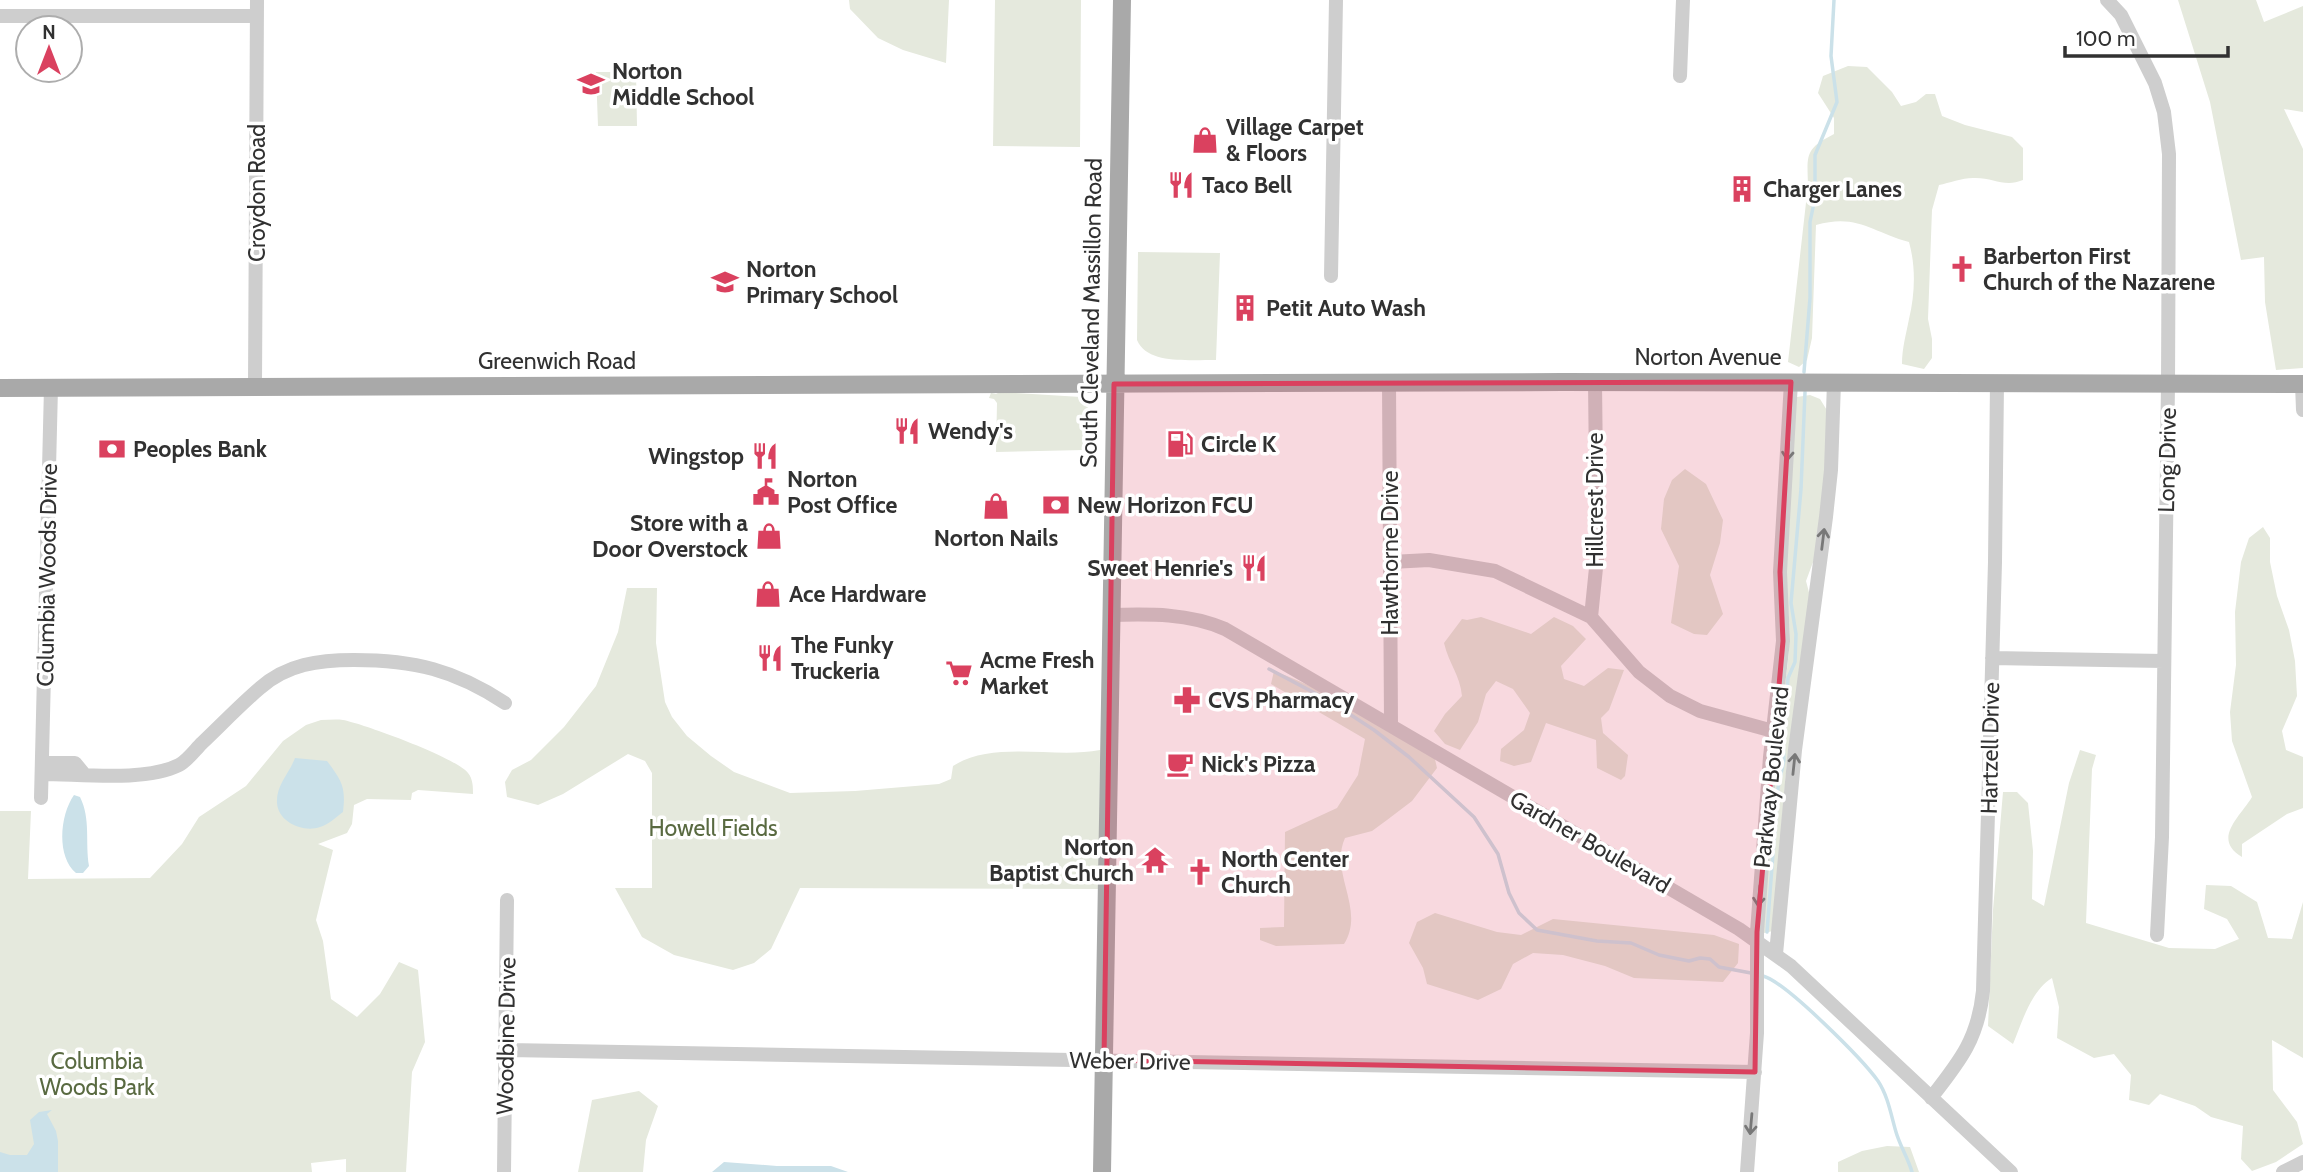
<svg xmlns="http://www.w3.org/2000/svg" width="2303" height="1172" font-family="Cabin,sans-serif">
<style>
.green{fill:#e5e9dd}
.water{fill:#cbe1e9}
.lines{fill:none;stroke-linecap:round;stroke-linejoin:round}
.stream{stroke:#cbe1e9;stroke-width:3.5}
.minor{stroke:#cecece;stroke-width:14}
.major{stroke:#a9a9a9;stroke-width:18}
.oneway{stroke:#787878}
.marked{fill:#da415f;fill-opacity:0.2;stroke:#da415f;stroke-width:5;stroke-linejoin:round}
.labels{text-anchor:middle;stroke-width:7;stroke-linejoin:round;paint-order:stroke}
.poi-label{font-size:23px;font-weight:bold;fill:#313131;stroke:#fff;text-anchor:start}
.street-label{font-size:23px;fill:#313131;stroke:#fff}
.park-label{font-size:23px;fill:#596a41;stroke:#fff}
</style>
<rect width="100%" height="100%" fill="#fff"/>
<!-- green -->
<path class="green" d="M849 0H949L946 63 903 50 878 38 850 9Z
M995 0H1081L1080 147 993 146Z
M2178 0H2256L2264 22 2303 6V112L2284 109 2303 149V368L2276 370 2265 302 2264 257 2241 260 2210 102Z
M1848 66 1867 67 1892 92 1901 106 1916 102 1926 94H1935L1942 116 1965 125 2012 137 2023 148V180C2004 188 1993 177 1973 178 1962 178 1949 183 1939 185L1932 210 1928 319 1932 339V358L1924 369 1902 364C1902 348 1906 335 1909 319 1915 294 1916 267 1909 242 1872 232 1857 213 1816 225L1812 338 1807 360 1799 367 1788 362 1808 185C1807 154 1805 149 1834 134V118L1818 93 1823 76Z
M596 72H636L637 126H598Z
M1138 252 1220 253 1216 360C1192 359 1148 366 1137 340Z
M1000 392 1081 397 1084 405C1101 413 1095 439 1095 456H1089L1084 450 996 452 997 403 994 399 989 398 991 393 996 394Z
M1810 395 1820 399 1828 412 1829 436 1816 554 1806 581 1811 600 1793 737 1787 761 1773 931 1764 933 1762 923C1765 869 1766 815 1772 762 1779 705 1798 649 1785 592L1794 406 1797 397Z
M1685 469 1706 484 1723 520 1720 543 1710 575 1723 614 1707 635 1694 634 1671 623 1679 566 1661 529 1664 499 1672 480Z
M2263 527 2270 538V562L2277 596 2289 630 2295 661 2297 696 2282 731 2286 750 2303 757V808L2287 814 2242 844V857C2212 839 2239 818 2252 797L2232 741 2230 712 2236 665 2235 612 2241 562 2249 538Z
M627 588H657L656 643 665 702 672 717 687 736 711 756 734 772 790 793 855 791 939 784 951 779 953 766C993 740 1055 759 1100 750L1099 889 800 888 771 949 754 963 733 970 674 955 642 937 615 888H652V773L645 761 628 754 563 794 538 805 507 797 505 782 512 770 531 760 564 727 596 686 618 632Z
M1481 617 1531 634 1554 617 1573 626 1586 639 1561 666 1564 679 1584 686 1608 668 1624 670 1609 710 1601 718 1603 733 1628 755 1625 776 1621 780 1597 768 1596 740 1546 723 1531 762 1514 766 1500 761 1501 749 1524 730 1530 713 1513 689 1496 681 1486 694 1478 722 1460 750 1445 744 1434 731 1445 714 1462 696C1460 675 1449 664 1444 643L1462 619 1467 620Z
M1274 671C1330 691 1382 726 1434 755L1437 768 1412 801 1387 820 1372 831 1345 838C1329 873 1366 909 1344 944L1276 946 1260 940V928L1284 927 1285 832 1337 808 1358 775 1365 739 1271 684Z
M321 720C328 720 336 719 343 720 364 724 457 758 468 773 473 779 473 787 473 794L418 790 412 793 411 800 367 799 354 805 352 824 347 833 318 844 333 850 316 920 323 941 331 999 357 1017 380 994 399 962 418 970 425 1042 412 1072 406 1172H346V1159L311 1163 312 1172H0V811H31L28 879 150 878 182 844 199 817 246 786 283 741 306 725Z
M2080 750 2096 755 2092 769 2086 923 2169 948 2215 949 2239 939 2227 919 2204 909 2206 885 2231 886 2257 902 2268 938 2292 939 2303 902V1058L2272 1040 2273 1090 2297 1122 2303 1144 2276 1162 2252 1171 2241 1159 2243 1126 2211 1117 2195 1106 2160 1094 2149 1105 2129 1100 2131 1075 2114 1054 2094 1058 2057 1038 2059 1007 2052 978C2031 991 2022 1022 2013 1044L1988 1026 1993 910 2003 792H2017L2028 803 2033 851 2032 899 2044 906 2069 783Z
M1435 913 1497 932 1521 935 1553 919 1714 935 1739 944 1738 963 1723 982 1634 978 1605 966 1563 955 1533 953 1513 964 1501 989 1478 1000 1427 984 1423 968 1409 943 1417 922Z
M639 1091 658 1106 646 1140 643 1172H578L592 1100Z
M1887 1146 1910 1147 1919 1172H1838V1162L1862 1151Z"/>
<!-- water -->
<path class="water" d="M295 758 327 761C342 781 346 787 343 812 336 817 328 825 320 827 303 833 278 822 277 803 276 785 289 774 295 758Z
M74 795 80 797C91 819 85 842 89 866L83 873H76C56 856 60 815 74 795Z
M52 1110 47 1114 56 1131 58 1141V1172H0V1152L10 1155H27L34 1144 30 1120 39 1112Z
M724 1162 777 1166H831L848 1172H712Z"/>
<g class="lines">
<!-- stream -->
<path class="stream" d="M1804 372 1810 298V222L1815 198V155L1837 102 1831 56 1834 0
M1269 669 1328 700 1374 730 1409 757 1474 817 1498 854 1509 893 1519 913 1537 930 1597 941 1631 943 1659 955 1689 961 1700 958 1710 959 1719 967 1751 973
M1767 932 1778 788 1784 760 1783 744 1788 678 1795 662 1796 634 1791 603 1801 489 1805 392
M1763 976C1786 982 1863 1060 1878 1081 1888 1096 1891 1115 1896 1132 1900 1146 1908 1158 1912 1172"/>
<!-- minor -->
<path class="minor" d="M2107 0 2121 15 2155 83 2164 112 2169 154 2168 384 2162 837 2157 935
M0 16H257
M1680 76 1683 0
M1331 276 1336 0
M1389 382 1391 724
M2302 384 2303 410
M255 385 257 0
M1391 562 1429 560 1495 571 1591 617 1639 672 1670 696 1700 711 1773 731
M1111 615C1150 614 1188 613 1225 629L1739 929 1791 966 2011 1172
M1591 617 1597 558 1595 382
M1992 658 2164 661
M42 763H75L84 774
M42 774C81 774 145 782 179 765 187 761 195 750 202 743 221 725 240 705 260 688 287 664 319 660 354 660 414 660 455 670 505 703
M41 798 51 387
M1776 954 1795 750 1826 517 1831 470 1834 382
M505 1050 1755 1072
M1931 1098C1960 1061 1978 1039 1983 991L1995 562 1997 383
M504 1172 507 900
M1747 1172 1757 1033V932L1770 757 1783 641 1780 572 1791 382
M2283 1172 2303 1162"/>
<!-- major -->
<path class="major" d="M0 388 1562 382 2303 384
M1102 1172 1122 0"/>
</g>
<!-- one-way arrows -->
<defs><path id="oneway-shaft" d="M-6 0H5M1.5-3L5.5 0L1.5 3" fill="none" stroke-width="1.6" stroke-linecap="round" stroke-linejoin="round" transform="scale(1.75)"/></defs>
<g class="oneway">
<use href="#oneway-shaft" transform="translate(1788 450) rotate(94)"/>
<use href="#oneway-shaft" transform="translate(1823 539) rotate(-83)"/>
<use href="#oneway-shaft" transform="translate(1794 764) rotate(-84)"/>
<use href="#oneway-shaft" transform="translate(1759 896) rotate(95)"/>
<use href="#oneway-shaft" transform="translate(1751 1124) rotate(95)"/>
</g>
<!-- marked area -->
<path class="marked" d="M1791 382 1780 572 1783 641 1757 932 1755 1072 1104 1060 1114 384Z"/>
<!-- icons -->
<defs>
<symbol id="school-bare" viewBox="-9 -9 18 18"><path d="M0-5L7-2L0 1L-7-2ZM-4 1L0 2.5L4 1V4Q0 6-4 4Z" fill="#da415f" stroke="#fff" stroke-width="2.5" paint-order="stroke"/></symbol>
<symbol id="shop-bare" viewBox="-9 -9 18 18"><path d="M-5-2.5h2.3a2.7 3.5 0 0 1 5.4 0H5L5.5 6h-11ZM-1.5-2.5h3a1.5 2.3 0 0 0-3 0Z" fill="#da415f" stroke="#fff" stroke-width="2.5" paint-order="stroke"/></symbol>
<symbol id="restaurant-bare" viewBox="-9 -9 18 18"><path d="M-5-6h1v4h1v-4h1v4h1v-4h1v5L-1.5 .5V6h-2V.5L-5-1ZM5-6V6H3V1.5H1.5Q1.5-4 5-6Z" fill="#da415f" stroke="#fff" stroke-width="2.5" paint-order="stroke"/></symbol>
<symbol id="building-bare" viewBox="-9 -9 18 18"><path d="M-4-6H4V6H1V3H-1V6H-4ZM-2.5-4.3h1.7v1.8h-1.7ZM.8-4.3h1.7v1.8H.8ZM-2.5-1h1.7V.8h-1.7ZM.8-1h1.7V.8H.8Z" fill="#da415f" stroke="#fff" stroke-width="2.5" paint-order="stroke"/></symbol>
<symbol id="church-bare" viewBox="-9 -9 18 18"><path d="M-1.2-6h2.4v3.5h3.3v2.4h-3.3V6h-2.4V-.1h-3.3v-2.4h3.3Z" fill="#da415f" stroke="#fff" stroke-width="2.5" paint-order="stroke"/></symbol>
<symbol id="fuel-bare" viewBox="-9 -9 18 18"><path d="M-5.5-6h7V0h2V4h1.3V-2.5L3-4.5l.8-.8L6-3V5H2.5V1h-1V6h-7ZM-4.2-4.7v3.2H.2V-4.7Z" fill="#da415f" stroke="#fff" stroke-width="2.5" paint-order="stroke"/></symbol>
<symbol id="bank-bare" viewBox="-9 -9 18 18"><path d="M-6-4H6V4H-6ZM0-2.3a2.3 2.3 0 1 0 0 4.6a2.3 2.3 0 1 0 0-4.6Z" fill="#da415f" stroke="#fff" stroke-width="2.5" paint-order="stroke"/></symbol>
<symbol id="civic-bare" viewBox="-9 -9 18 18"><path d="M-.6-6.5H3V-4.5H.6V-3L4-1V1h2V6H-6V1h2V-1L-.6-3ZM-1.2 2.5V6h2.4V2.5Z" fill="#da415f" stroke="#fff" stroke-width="2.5" paint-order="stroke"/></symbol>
<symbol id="supermarket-bare" viewBox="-9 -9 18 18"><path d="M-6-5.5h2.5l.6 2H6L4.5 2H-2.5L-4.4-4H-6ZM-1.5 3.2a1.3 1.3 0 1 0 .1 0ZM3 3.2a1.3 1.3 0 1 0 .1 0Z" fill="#da415f" stroke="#fff" stroke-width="2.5" paint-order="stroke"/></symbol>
<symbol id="pharmacy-bare" viewBox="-9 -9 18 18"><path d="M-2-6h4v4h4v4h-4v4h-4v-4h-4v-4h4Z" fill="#da415f" stroke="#fff" stroke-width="2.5" paint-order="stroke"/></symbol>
<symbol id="cafe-bare" viewBox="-9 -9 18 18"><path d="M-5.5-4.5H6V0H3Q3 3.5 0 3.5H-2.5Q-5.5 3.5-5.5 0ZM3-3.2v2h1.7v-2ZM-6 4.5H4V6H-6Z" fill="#da415f" stroke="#fff" stroke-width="2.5" paint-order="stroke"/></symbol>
<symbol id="temple-bare" viewBox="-9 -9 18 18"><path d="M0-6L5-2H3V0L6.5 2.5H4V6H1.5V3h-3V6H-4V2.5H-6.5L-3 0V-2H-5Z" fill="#da415f" stroke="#fff" stroke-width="2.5" paint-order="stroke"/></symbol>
</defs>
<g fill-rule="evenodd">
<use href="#school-bare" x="572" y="65" width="38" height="38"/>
<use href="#shop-bare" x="1186" y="121" width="38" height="38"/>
<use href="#restaurant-bare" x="1162" y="166" width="38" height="38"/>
<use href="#building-bare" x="1723" y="170" width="38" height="38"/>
<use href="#church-bare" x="1943" y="250" width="38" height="38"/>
<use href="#school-bare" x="706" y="263" width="38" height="38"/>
<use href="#building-bare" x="1226" y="289" width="38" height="38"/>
<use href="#restaurant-bare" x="888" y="412" width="38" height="38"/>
<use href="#fuel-bare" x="1161" y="425" width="38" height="38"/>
<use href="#bank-bare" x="93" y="430" width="38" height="38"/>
<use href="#restaurant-bare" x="746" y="437" width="38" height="38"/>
<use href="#civic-bare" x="747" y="473" width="38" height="38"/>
<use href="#bank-bare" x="1037" y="486" width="38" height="38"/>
<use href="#shop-bare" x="977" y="487" width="38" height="38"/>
<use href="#shop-bare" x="750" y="517" width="38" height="38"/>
<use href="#restaurant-bare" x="1235" y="549" width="38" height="38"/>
<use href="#shop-bare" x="749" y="575" width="38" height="38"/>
<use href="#restaurant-bare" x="751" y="639" width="38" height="38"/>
<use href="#supermarket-bare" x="940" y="654" width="38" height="38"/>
<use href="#pharmacy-bare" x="1168" y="681" width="38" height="38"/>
<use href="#cafe-bare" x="1161" y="745" width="38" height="38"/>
<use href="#temple-bare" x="1136" y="841" width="38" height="38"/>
<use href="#church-bare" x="1181" y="853" width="38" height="38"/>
</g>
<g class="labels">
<!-- poi labels -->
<g class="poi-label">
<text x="612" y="79">Norton<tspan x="612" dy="26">Middle School</tspan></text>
<text x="1226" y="135">Village Carpet<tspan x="1226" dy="26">&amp; Floors</tspan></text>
<text x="1202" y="193">Taco Bell</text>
<text x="1763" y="197">Charger Lanes</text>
<text x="1983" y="264">Barberton First<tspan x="1983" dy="26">Church of the Nazarene</tspan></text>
<text x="746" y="277">Norton<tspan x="746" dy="26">Primary School</tspan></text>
<text x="1266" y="316">Petit Auto Wash</text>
<text x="928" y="439">Wendy's</text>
<text x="1201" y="452">Circle K</text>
<text x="133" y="457">Peoples Bank</text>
<text x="744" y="464" text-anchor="end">Wingstop</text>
<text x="787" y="487">Norton<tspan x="787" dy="26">Post Office</tspan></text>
<text x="1077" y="513">New Horizon FCU</text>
<text x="748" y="531" text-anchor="end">Store with a<tspan x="748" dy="26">Door Overstock</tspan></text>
<text x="996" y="546" text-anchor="middle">Norton Nails</text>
<text x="1233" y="576" text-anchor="end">Sweet Henrie's</text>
<text x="789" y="602">Ace Hardware</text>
<text x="791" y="653">The Funky<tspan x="791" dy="26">Truckeria</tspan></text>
<text x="980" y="668">Acme Fresh<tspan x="980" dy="26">Market</tspan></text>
<text x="1208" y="708">CVS Pharmacy</text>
<text x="1201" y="772">Nick's Pizza</text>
<text x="1134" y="855" text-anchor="end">Norton<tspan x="1134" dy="26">Baptist Church</tspan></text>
<text x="1221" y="867">North Center<tspan x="1221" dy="26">Church</tspan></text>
</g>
<!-- street labels -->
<g class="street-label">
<text transform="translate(257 193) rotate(-90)" y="8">Croydon Road</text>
<text transform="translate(1091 313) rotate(-89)" y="8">South Cleveland Massillon Road</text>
<text x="1708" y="365">Norton Avenue</text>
<text x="557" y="369">Greenwich Road</text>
<text transform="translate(2167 460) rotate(-89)" y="8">Long Drive</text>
<text transform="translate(1595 500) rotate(-90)" y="8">Hillcrest Drive</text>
<text transform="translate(1390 553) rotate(-90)" y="8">Hawthorne Drive</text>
<text transform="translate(47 575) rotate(-89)" y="8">Columbia Woods Drive</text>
<text transform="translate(1990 748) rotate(-89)" y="8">Hartzell Drive</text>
<text transform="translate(1771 777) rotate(-84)" y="8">Parkway Boulevard</text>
<text transform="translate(1590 842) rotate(30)" y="8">Gardner Boulevard</text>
<text transform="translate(506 1036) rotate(-89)" y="8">Woodbine Drive</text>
<text transform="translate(1130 1061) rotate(1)" y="8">Weber Drive</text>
</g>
<!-- park labels -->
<g class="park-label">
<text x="713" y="836">Howell Fields</text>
<text x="97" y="1069">Columbia<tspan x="97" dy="26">Woods Park</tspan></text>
</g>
</g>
<!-- north arrow -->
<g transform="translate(49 49)"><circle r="33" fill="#ffffff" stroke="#adadad" stroke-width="2"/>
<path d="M0-5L12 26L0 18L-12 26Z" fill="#da415f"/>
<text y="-10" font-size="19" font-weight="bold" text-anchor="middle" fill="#313131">N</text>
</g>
<!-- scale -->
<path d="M2065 46v10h163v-10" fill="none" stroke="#313131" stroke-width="3.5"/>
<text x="2076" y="46" font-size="21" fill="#313131" stroke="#ffffff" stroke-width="5" paint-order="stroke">100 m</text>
</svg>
